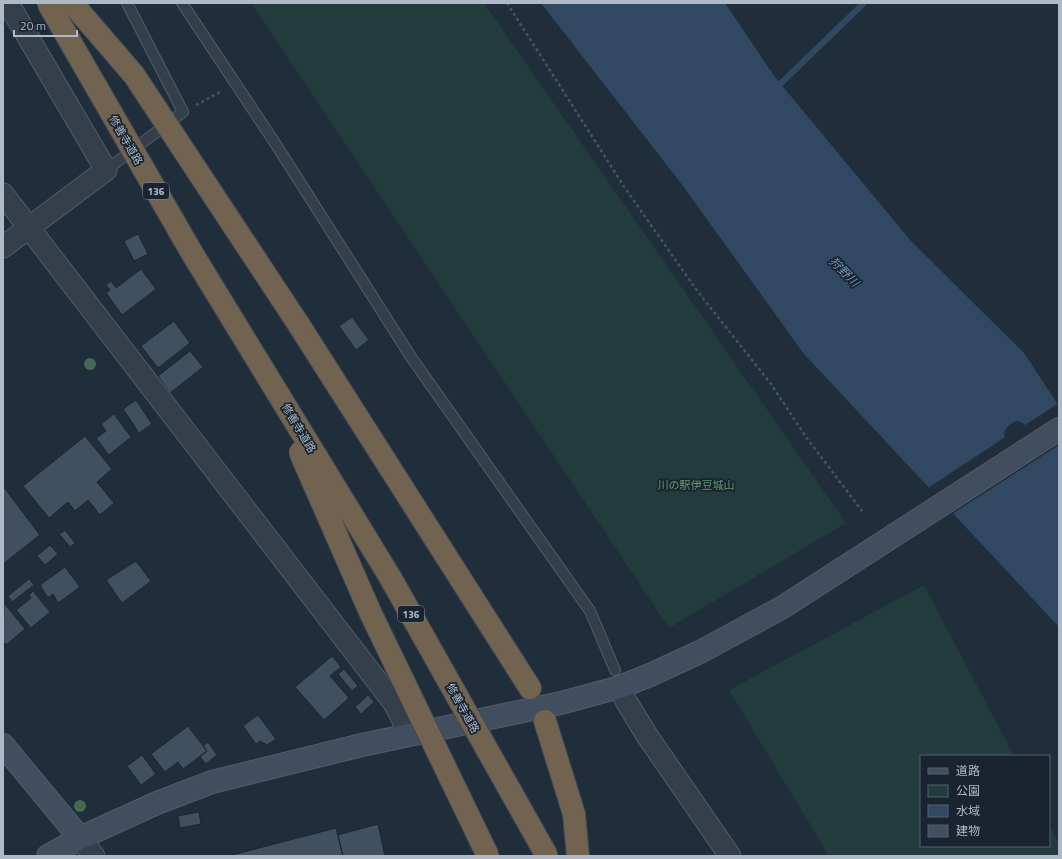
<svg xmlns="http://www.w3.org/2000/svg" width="1062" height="859" font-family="'Titillium Web','Noto Sans JP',sans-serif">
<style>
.green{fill:#223b3c}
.water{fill:#304862}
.pier{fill:#202d3b}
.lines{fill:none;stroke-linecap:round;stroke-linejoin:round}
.stream{stroke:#304862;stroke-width:6}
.building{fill:#405060;stroke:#1b2632}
.lane-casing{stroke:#515d69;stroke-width:12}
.street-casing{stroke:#515d69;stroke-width:23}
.secondary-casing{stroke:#515d69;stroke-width:24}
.highway-casing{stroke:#3e4a56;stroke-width:24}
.path{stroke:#3f5859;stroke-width:2.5;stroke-dasharray:3 3;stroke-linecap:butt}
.lane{stroke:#343f4b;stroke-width:10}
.street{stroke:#343f4b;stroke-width:21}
.secondary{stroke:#414e5f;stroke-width:22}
.highway{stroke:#726350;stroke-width:22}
.highway-bridge-casing{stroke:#3e4a56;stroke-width:24;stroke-linecap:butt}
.highway-bridge{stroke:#726350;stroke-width:22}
.tree{fill:#456956}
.labels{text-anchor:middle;stroke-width:3.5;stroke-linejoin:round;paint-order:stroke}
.shield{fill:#192430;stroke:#818d9a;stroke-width:1}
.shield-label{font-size:10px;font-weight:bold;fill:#aebac8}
.street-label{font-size:11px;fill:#aebac8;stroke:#192430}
.park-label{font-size:11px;fill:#649a6d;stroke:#192430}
.water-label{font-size:12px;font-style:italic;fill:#7492b2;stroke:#192430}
</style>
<rect width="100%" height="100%" fill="#202d3b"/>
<!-- green -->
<path class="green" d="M251 3H484L846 523 669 628Z
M924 585 1014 756H921V846H1049V824L1059 844V856H829L729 690Z"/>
<!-- water -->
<path class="water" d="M541 3H725L775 77 911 241 1024 353 1059 406V627L804 354 683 186Z"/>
<!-- pier -->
<path class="pier" d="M1059 403V445L952 514 928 488 1004 438 1005 430 1009 425 1016 421 1021 422 1025 425Z"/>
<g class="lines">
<!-- stream -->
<path class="stream" d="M776 88 864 3"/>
</g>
<!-- building -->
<path class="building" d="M138 234 148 254 134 261 124 241Z
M141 269 156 289 122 315 106 293 110 290 106 285 111 281 116 288Z
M352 317 369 340 356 350 339 326Z
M174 321 190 343 158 368 141 346Z
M190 351 203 367 170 393 158 376Z
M136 400 152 424 139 433 123 409Z
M114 414 131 437 109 455 96 438 106 431 101 424Z
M85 436 112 469 97 482 114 503 100 515 88 500 75 511 68 502 49 518 23 486Z
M3 486 40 535 3 564Z
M65 530 75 543 70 547 59 534Z
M50 545 58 554 45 565 37 556Z
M136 561 151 581 122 603 106 580Z
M65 567 80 587 58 603 53 594 48 598 40 585Z
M29 579 34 585 12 602 8 596Z
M33 591 50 612 31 628 16 610 31 598 29 595Z
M4 603 25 629 6 645 3 641Z
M332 656 341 667 330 676 349 698 324 720 295 687Z
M344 669 358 686 352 691 338 674Z
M368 695 374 702 361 714 355 707Z
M258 715 276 739 267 745 260 741 256 744 243 726Z
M188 726 207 751 183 769 178 762 165 772 151 754Z
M208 742 217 755 206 764 200 757 207 751 203 746Z
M142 755 156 774 141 785 127 766Z
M199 812 201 824 180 828 178 816Z
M378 824 385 856H343L338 835Z
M336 828 343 856H228Z"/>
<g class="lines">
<defs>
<path id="lane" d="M182 3 275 143 411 357 590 611 615 670
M106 170 183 112 127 3"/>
<path id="street" d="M3 194 394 703 403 720 406 734
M3 247 106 170 8 3
M620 687 626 701 646 734 730 856
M80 838 94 856"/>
<path id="secondary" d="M3 745 80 838
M48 856 80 838 157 803 212 782 362 745 561 703 620 687 650 675 700 652 783 607 1059 429"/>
<path id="highway" d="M299 325 530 688
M545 721 574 814 578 856"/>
</defs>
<!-- lane casing -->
<use href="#lane" class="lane-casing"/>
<!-- street casing -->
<use href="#street" class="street-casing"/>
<!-- secondary casing -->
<use href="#secondary" class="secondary-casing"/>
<!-- highway casing -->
<use href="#highway" class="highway-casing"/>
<!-- path -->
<path class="path" d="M507 3 625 188 698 292 771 384 806 437 862 511
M196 105 222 91"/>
<!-- lane -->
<use href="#lane" class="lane"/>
<!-- street -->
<use href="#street" class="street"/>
<!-- secondary -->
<use href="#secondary" class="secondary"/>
<!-- highway -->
<use href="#highway" class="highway"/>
<defs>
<path id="highway-bridge" d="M48 3 192 253 390 577 547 856
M72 3 134 75 299 325
M300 452 371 614 488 856"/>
</defs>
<!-- highway-bridge casing -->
<use href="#highway-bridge" class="highway-bridge-casing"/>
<!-- highway-bridge -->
<use href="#highway-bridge" class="highway-bridge"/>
</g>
<!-- trees -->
<g class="tree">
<circle cx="90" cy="364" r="6"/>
<circle cx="80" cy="806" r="6"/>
</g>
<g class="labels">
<!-- shield labels -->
<g class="shield">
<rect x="143" y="183" width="26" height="16" rx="3"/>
<rect x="398" y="606" width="26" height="16" rx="3"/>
</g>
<g class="shield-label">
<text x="156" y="195">136</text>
<text x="411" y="618">136</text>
</g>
<!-- street labels -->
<g class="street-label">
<text transform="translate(126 140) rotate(60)" y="4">修善寺道路</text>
<text transform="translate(299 428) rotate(59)" y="4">修善寺道路</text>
<text transform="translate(463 708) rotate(61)" y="4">修善寺道路</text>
</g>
<!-- park labels -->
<g class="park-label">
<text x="696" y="489">川の駅伊豆城山</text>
</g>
<!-- water labels -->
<g class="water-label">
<text transform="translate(844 272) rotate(45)" y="4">狩野川</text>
</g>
</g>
<!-- border -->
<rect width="1062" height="859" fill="none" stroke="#aebac8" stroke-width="8"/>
<!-- legend -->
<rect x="920" y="755" width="130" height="92" fill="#192430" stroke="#55606d"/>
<rect x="928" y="768" width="20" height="6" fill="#414e5f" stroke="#55606d"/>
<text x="956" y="775" font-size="12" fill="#aebac8">道路</text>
<rect x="928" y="785" width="20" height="12" fill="#223b3c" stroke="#55606d"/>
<text x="956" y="795" font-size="12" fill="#aebac8">公園</text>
<rect x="928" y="805" width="20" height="12" fill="#304862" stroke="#55606d"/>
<text x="956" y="815" font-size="12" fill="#aebac8">水域</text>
<rect x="928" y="825" width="20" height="12" fill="#405060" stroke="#55606d"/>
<text x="956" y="835" font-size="12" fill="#aebac8">建物</text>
<!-- scale -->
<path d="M14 30v6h63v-6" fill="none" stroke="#aebac8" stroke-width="2"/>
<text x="20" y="30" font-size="12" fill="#aebac8" stroke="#192430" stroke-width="3" paint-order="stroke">20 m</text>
</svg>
